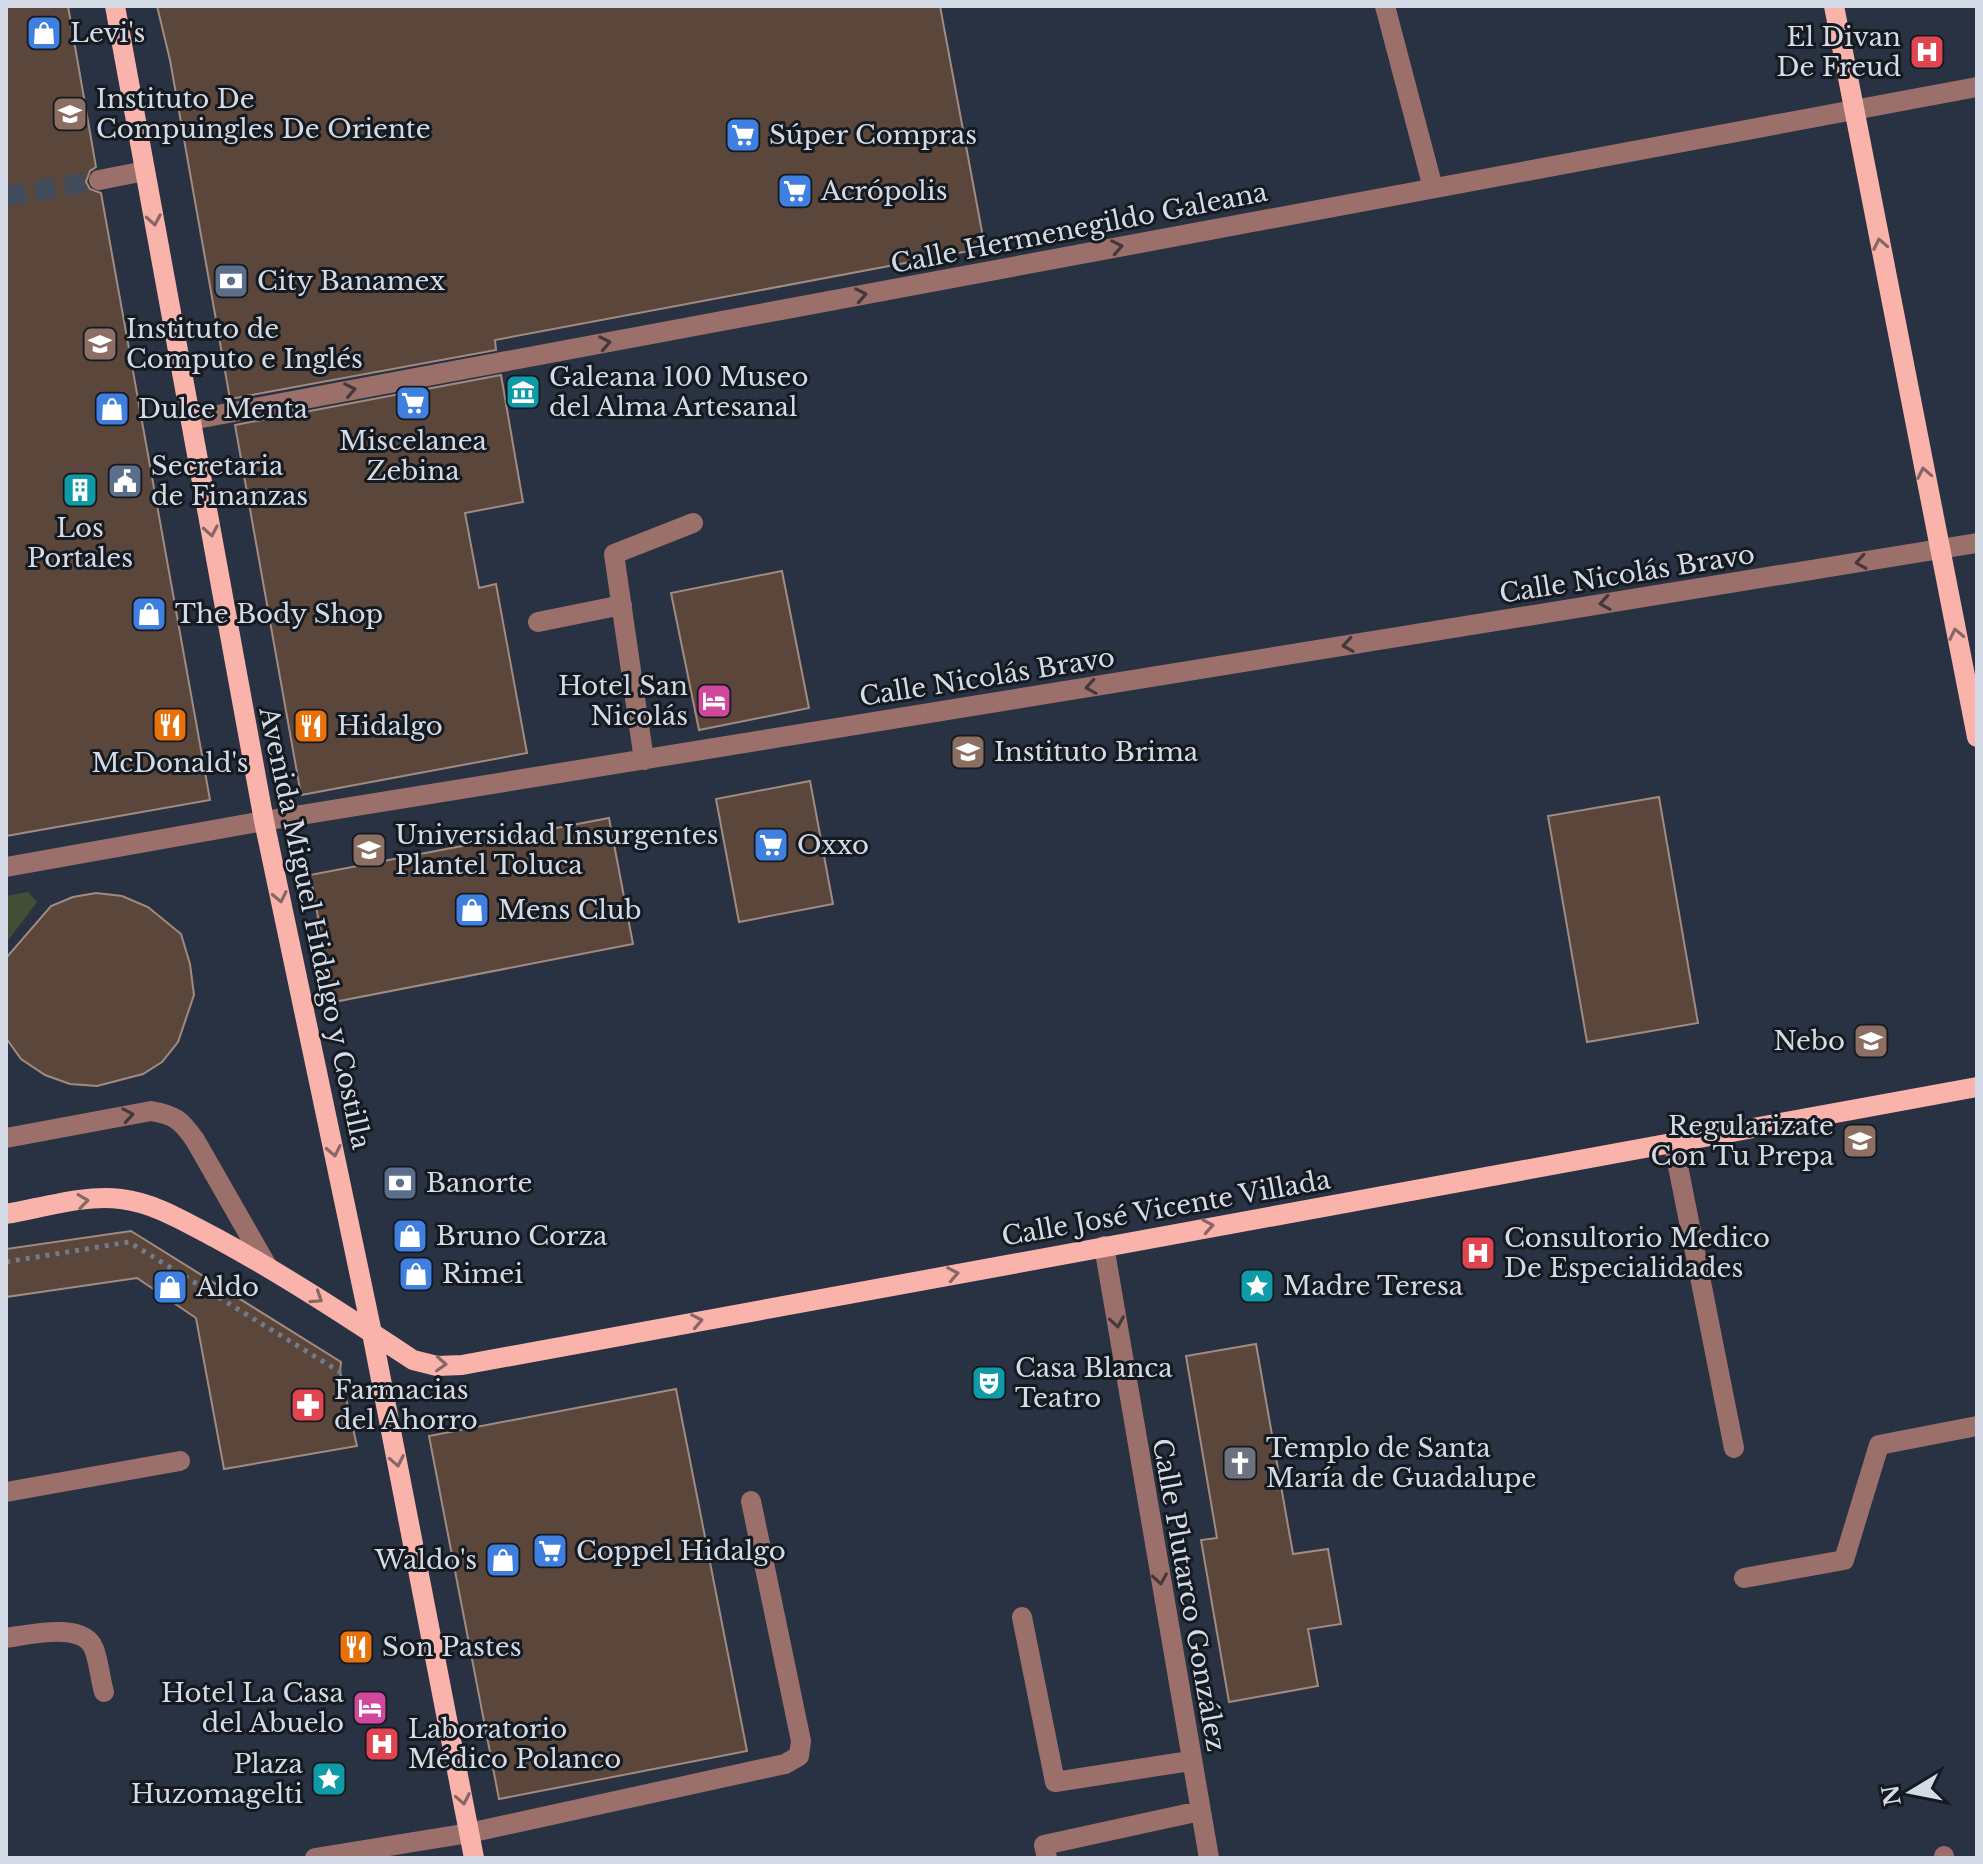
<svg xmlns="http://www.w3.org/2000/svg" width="1983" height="1864" font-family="'Libre Baskerville',serif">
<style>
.green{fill:#434f35}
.building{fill:#5b463b;stroke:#a28a7f;stroke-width:2}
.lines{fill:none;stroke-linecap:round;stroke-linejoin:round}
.minor-tunnel{stroke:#424b5b;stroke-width:20;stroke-dasharray:20 10;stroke-linecap:butt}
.path{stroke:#727b89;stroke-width:5;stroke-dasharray:4 6;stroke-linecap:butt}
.minor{stroke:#9b706b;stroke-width:20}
.major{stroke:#f9b3aa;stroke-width:20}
.oneway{stroke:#876666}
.oneway2{stroke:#44383b}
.labels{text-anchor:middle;stroke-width:6;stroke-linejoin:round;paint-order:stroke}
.poi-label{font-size:26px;fill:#d5dbe6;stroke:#151a21;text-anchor:start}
.street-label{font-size:26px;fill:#d5dbe6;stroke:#151a21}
</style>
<rect width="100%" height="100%" fill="#283243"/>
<!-- green -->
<path class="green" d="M28 892 37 902 6 943V896Z"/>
<!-- building -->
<path class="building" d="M6 6H68L96 167 90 171 86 182 90 189 101 193 210 800 6 836Z
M157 6H940L985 248 495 340 496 350 230 399 170 60Z
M501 375 523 502 465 513 479 588 496 584 527 753 301 795 235 425Z
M782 571 809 708 699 730 671 593Z
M810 781 833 904 739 922 716 799Z
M1659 797 1698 1023 1587 1042 1548 816Z
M609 818 633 944 334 1002 310 875Z
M96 893 122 896 148 907 181 934 190 964 194 995 178 1042 162 1062 143 1074 97 1086 70 1084 45 1075 21 1059 6 1038V958L51 906 73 897Z
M131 1231 341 1362 340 1372 357 1446 224 1469 196 1318 137 1278 6 1297V1249Z
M1256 1344 1293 1554 1328 1549 1341 1624 1308 1629 1318 1686 1229 1702 1201 1540 1217 1538 1186 1356Z
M676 1389 747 1751 499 1799 429 1436Z"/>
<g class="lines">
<!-- minor-tunnel -->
<path class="minor-tunnel" d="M6 196 99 180"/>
<!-- path -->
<path class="path" d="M6 1262 129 1242 340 1372H347"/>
<!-- minor -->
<path class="minor" d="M1385 6 1433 188
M99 180 145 171
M191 420 1977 87
M538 622 622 605
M644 760 614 554 693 523
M6 867 264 821 1977 543
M6 1138 151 1111C175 1115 181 1120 195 1140L267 1266
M1673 1141 1734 1448
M1104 1246 1209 1858
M6 1492 180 1461
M1744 1578 1844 1560 1879 1445 1977 1426
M1022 1617 1055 1782 1190 1761
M6 1638C29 1635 84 1621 94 1649 99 1662 100 1678 104 1692
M1944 1856V1858
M315 1858 469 1833 785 1764 799 1756 801 1741 751 1501
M1047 1858 1044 1845 1200 1811"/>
<!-- major -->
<path class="major" d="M115 6 264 821 372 1333 474 1858
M1834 6 1977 737
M6 1214C42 1208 84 1194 121 1199 155 1203 185 1222 216 1238 284 1275 348 1317 413 1360L437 1366 462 1365 1977 1087"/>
</g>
<!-- one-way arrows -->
<defs><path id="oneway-chevron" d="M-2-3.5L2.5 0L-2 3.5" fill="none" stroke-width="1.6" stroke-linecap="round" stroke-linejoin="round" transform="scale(2)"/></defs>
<g class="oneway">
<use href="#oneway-chevron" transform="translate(154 220) rotate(80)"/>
<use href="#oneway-chevron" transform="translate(1880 244) rotate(-101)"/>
<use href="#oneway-chevron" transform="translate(1924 473) rotate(-101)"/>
<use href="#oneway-chevron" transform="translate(211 531) rotate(80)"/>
<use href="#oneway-chevron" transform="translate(1956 634) rotate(-102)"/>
<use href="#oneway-chevron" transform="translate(280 897) rotate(78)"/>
<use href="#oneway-chevron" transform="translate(334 1151) rotate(78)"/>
<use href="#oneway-chevron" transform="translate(83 1201) rotate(-7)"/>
<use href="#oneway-chevron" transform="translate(1208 1226) rotate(-10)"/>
<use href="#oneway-chevron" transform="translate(953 1274) rotate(-11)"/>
<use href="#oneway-chevron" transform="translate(317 1298) rotate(33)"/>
<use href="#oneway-chevron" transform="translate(697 1321) rotate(-11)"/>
<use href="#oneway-chevron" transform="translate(441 1364) rotate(3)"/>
<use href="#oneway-chevron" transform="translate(397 1461) rotate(79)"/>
<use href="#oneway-chevron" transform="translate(463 1799) rotate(79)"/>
</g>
<g class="oneway2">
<use href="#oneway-chevron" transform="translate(1117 247) rotate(-11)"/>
<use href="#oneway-chevron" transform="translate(861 295) rotate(-11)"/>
<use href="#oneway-chevron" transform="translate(605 343) rotate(-11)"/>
<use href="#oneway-chevron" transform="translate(350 390) rotate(-11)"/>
<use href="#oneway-chevron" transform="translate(1861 562) rotate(171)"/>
<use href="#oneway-chevron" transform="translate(1605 603) rotate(171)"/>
<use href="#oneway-chevron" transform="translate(1348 645) rotate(171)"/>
<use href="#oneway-chevron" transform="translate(1091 687) rotate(171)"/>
<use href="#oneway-chevron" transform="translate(128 1115) rotate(-10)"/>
<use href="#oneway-chevron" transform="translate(1117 1322) rotate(81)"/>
<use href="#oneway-chevron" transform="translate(1160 1579) rotate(81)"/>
</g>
<!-- icons -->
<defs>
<symbol id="shop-square" viewBox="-11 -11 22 22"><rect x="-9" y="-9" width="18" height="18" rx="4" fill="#3f7fe0" stroke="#151a21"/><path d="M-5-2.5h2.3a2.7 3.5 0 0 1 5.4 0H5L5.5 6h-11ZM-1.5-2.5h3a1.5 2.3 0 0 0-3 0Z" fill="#fff"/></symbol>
<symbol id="hospital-square" viewBox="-11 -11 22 22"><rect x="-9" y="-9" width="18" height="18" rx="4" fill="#e0444e" stroke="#151a21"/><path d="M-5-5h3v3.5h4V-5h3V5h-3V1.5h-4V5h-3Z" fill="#fff"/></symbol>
<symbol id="university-square" viewBox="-11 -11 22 22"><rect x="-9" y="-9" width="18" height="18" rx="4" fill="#8d6e63" stroke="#151a21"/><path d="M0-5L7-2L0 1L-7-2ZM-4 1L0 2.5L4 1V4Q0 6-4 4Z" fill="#fff"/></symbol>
<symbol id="supermarket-square" viewBox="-11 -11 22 22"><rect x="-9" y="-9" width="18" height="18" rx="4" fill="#3f7fe0" stroke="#151a21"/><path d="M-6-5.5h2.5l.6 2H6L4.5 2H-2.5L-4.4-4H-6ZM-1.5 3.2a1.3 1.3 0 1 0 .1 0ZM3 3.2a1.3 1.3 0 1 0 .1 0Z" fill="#fff"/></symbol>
<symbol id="bank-square" viewBox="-11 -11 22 22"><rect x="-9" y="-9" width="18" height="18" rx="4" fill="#5c6f8a" stroke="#151a21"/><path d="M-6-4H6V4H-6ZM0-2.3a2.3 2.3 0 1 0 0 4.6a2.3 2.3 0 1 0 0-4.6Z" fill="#fff"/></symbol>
<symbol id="school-square" viewBox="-11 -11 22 22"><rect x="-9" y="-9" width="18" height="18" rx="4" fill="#8d6e63" stroke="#151a21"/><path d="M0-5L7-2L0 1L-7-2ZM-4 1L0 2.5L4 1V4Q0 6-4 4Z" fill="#fff"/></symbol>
<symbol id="museum-square" viewBox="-11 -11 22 22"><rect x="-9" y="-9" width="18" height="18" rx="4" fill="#0f9aa8" stroke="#151a21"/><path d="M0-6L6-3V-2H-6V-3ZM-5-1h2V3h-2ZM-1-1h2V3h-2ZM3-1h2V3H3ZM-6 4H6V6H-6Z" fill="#fff"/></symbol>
<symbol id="civic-square" viewBox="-11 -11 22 22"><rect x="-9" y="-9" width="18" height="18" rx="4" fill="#5c6f8a" stroke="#151a21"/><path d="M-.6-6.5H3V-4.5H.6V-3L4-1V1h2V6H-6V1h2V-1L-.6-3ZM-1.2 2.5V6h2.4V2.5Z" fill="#fff"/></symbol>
<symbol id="building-square" viewBox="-11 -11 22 22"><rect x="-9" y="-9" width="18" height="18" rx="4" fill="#0f9aa8" stroke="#151a21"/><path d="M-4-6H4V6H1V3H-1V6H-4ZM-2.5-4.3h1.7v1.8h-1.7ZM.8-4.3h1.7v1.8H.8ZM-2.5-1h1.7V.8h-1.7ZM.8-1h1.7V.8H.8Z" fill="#fff"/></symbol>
<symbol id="hotel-square" viewBox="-11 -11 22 22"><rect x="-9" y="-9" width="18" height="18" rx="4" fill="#d1479c" stroke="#151a21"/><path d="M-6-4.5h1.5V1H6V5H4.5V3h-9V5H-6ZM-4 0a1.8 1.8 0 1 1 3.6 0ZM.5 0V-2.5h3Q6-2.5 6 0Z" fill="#fff"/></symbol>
<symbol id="restaurant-square" viewBox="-11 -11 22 22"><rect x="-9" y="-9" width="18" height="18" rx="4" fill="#e8710a" stroke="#151a21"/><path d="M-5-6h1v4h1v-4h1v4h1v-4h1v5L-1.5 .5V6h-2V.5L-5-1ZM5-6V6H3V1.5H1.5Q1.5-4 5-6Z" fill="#fff"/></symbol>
<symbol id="sight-square" viewBox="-11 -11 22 22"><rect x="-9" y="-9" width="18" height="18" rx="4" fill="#0f9aa8" stroke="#151a21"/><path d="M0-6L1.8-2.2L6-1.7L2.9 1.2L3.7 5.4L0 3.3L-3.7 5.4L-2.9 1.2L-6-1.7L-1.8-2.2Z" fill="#fff"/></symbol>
<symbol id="theatre-square" viewBox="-11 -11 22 22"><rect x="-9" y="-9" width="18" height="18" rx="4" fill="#0f9aa8" stroke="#151a21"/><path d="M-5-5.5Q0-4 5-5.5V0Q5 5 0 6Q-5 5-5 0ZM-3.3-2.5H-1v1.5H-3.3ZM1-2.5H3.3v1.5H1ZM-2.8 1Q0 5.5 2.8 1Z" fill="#fff"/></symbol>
<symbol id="pharmacy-square" viewBox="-11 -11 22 22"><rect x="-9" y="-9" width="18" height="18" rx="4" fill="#e0444e" stroke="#151a21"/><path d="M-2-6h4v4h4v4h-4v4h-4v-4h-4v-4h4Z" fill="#fff"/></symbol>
<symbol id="church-square" viewBox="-11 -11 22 22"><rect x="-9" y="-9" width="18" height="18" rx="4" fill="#6b7280" stroke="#151a21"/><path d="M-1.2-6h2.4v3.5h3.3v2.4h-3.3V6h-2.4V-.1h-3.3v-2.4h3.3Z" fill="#fff"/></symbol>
</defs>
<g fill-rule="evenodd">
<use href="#shop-square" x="24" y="13" width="40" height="40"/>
<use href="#hospital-square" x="1907" y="32" width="40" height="40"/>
<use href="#university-square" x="50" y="94" width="40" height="40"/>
<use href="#supermarket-square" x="723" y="115" width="40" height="40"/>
<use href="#supermarket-square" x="775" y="171" width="40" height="40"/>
<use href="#bank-square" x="211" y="261" width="40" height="40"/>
<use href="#school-square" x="80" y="324" width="40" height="40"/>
<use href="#museum-square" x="503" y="372" width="40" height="40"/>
<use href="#supermarket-square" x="393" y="383" width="40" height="40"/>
<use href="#shop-square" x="92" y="389" width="40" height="40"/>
<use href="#civic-square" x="105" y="461" width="40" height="40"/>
<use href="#building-square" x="60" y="470" width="40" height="40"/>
<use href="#shop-square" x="129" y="594" width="40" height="40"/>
<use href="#hotel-square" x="694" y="681" width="40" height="40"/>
<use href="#restaurant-square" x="150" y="705" width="40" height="40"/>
<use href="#restaurant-square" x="291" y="706" width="40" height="40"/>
<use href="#school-square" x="948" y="732" width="40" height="40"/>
<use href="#supermarket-square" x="751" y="825" width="40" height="40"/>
<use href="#university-square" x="349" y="830" width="40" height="40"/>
<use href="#shop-square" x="452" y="890" width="40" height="40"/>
<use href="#university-square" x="1851" y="1021" width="40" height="40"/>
<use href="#university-square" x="1840" y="1121" width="40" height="40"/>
<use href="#bank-square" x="380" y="1163" width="40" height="40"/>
<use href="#shop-square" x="390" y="1216" width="40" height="40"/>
<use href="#hospital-square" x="1458" y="1233" width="40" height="40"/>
<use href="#shop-square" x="396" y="1254" width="40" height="40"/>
<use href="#sight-square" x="1237" y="1266" width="40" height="40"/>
<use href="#shop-square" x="150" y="1267" width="40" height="40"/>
<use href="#theatre-square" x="969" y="1363" width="40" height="40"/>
<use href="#pharmacy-square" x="288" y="1385" width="40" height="40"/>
<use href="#church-square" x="1220" y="1443" width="40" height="40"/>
<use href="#supermarket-square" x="530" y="1531" width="40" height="40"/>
<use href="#shop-square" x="483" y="1540" width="40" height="40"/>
<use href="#restaurant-square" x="336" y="1627" width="40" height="40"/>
<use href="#hotel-square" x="350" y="1688" width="40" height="40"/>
<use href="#hospital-square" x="362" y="1724" width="40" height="40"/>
<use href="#sight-square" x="309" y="1759" width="40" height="40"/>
</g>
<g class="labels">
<!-- poi labels -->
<g class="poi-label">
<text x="70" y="42">Levi's</text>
<text x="1901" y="46" text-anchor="end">El Divan<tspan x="1901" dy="30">De Freud</tspan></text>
<text x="96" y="108">Instituto De<tspan x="96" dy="30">Compuingles De Oriente</tspan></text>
<text x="769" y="144">Súper Compras</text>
<text x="821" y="200">Acrópolis</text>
<text x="257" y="290">City Banamex</text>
<text x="126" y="338">Instituto de<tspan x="126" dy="30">Computo e Inglés</tspan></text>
<text x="549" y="386">Galeana 100 Museo<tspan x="549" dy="30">del Alma Artesanal</tspan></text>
<text x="138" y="418">Dulce Menta</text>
<text x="413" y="450" text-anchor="middle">Miscelanea<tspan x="413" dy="30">Zebina</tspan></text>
<text x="151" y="475">Secretaria<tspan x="151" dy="30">de Finanzas</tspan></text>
<text x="80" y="537" text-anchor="middle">Los<tspan x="80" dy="30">Portales</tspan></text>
<text x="175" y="623">The Body Shop</text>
<text x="688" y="695" text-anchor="end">Hotel San<tspan x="688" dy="30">Nicolás</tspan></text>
<text x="337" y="735">Hidalgo</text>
<text x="994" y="761">Instituto Brima</text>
<text x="170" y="772" text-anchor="middle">McDonald's</text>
<text x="395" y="844">Universidad Insurgentes<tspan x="395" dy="30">Plantel Toluca</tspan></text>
<text x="797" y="854">Oxxo</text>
<text x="498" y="919">Mens Club</text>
<text x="1845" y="1050" text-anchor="end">Nebo</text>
<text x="1834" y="1135" text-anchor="end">Regularizate<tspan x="1834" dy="30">Con Tu Prepa</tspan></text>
<text x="426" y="1192">Banorte</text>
<text x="436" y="1245">Bruno Corza</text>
<text x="1504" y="1247">Consultorio Medico<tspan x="1504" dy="30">De Especialidades</tspan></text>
<text x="442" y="1283">Rimei</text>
<text x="1283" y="1295">Madre Teresa</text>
<text x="196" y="1296">Aldo</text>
<text x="1015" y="1377">Casa Blanca<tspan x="1015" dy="30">Teatro</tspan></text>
<text x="334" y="1399">Farmacias<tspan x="334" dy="30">del Ahorro</tspan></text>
<text x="1266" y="1457">Templo de Santa<tspan x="1266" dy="30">María de Guadalupe</tspan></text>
<text x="576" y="1560">Coppel Hidalgo</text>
<text x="477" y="1569" text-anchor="end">Waldo's</text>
<text x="382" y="1656">Son Pastes</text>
<text x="344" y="1702" text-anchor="end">Hotel La Casa<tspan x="344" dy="30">del Abuelo</tspan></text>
<text x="408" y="1738">Laboratorio<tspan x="408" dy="30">Médico Polanco</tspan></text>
<text x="303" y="1773" text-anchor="end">Plaza<tspan x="303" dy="30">Huzomagelti</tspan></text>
</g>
<!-- street labels -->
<g class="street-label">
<text transform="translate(1079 228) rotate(-11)" y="9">Calle Hermenegildo Galeana</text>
<text transform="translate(1627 574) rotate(-9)" y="9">Calle Nicolás Bravo</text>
<text transform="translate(987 677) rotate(-9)" y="9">Calle Nicolás Bravo</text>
<text transform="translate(315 928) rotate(78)" y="9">Avenida Miguel Hidalgo y Costilla</text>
<text transform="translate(1166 1208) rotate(-10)" y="9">Calle José Vicente Villada</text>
<text transform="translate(1189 1595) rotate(80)" y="9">Calle Plutarco González</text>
</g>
</g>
<!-- border -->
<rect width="1983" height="1864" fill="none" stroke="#d5dbe6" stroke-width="16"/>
<!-- north arrow -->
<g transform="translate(1911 1792) rotate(260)" stroke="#151a21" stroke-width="6" paint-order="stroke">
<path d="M0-6L14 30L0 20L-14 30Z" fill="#d5dbe6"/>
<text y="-12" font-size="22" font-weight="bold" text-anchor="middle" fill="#d5dbe6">N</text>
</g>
</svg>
